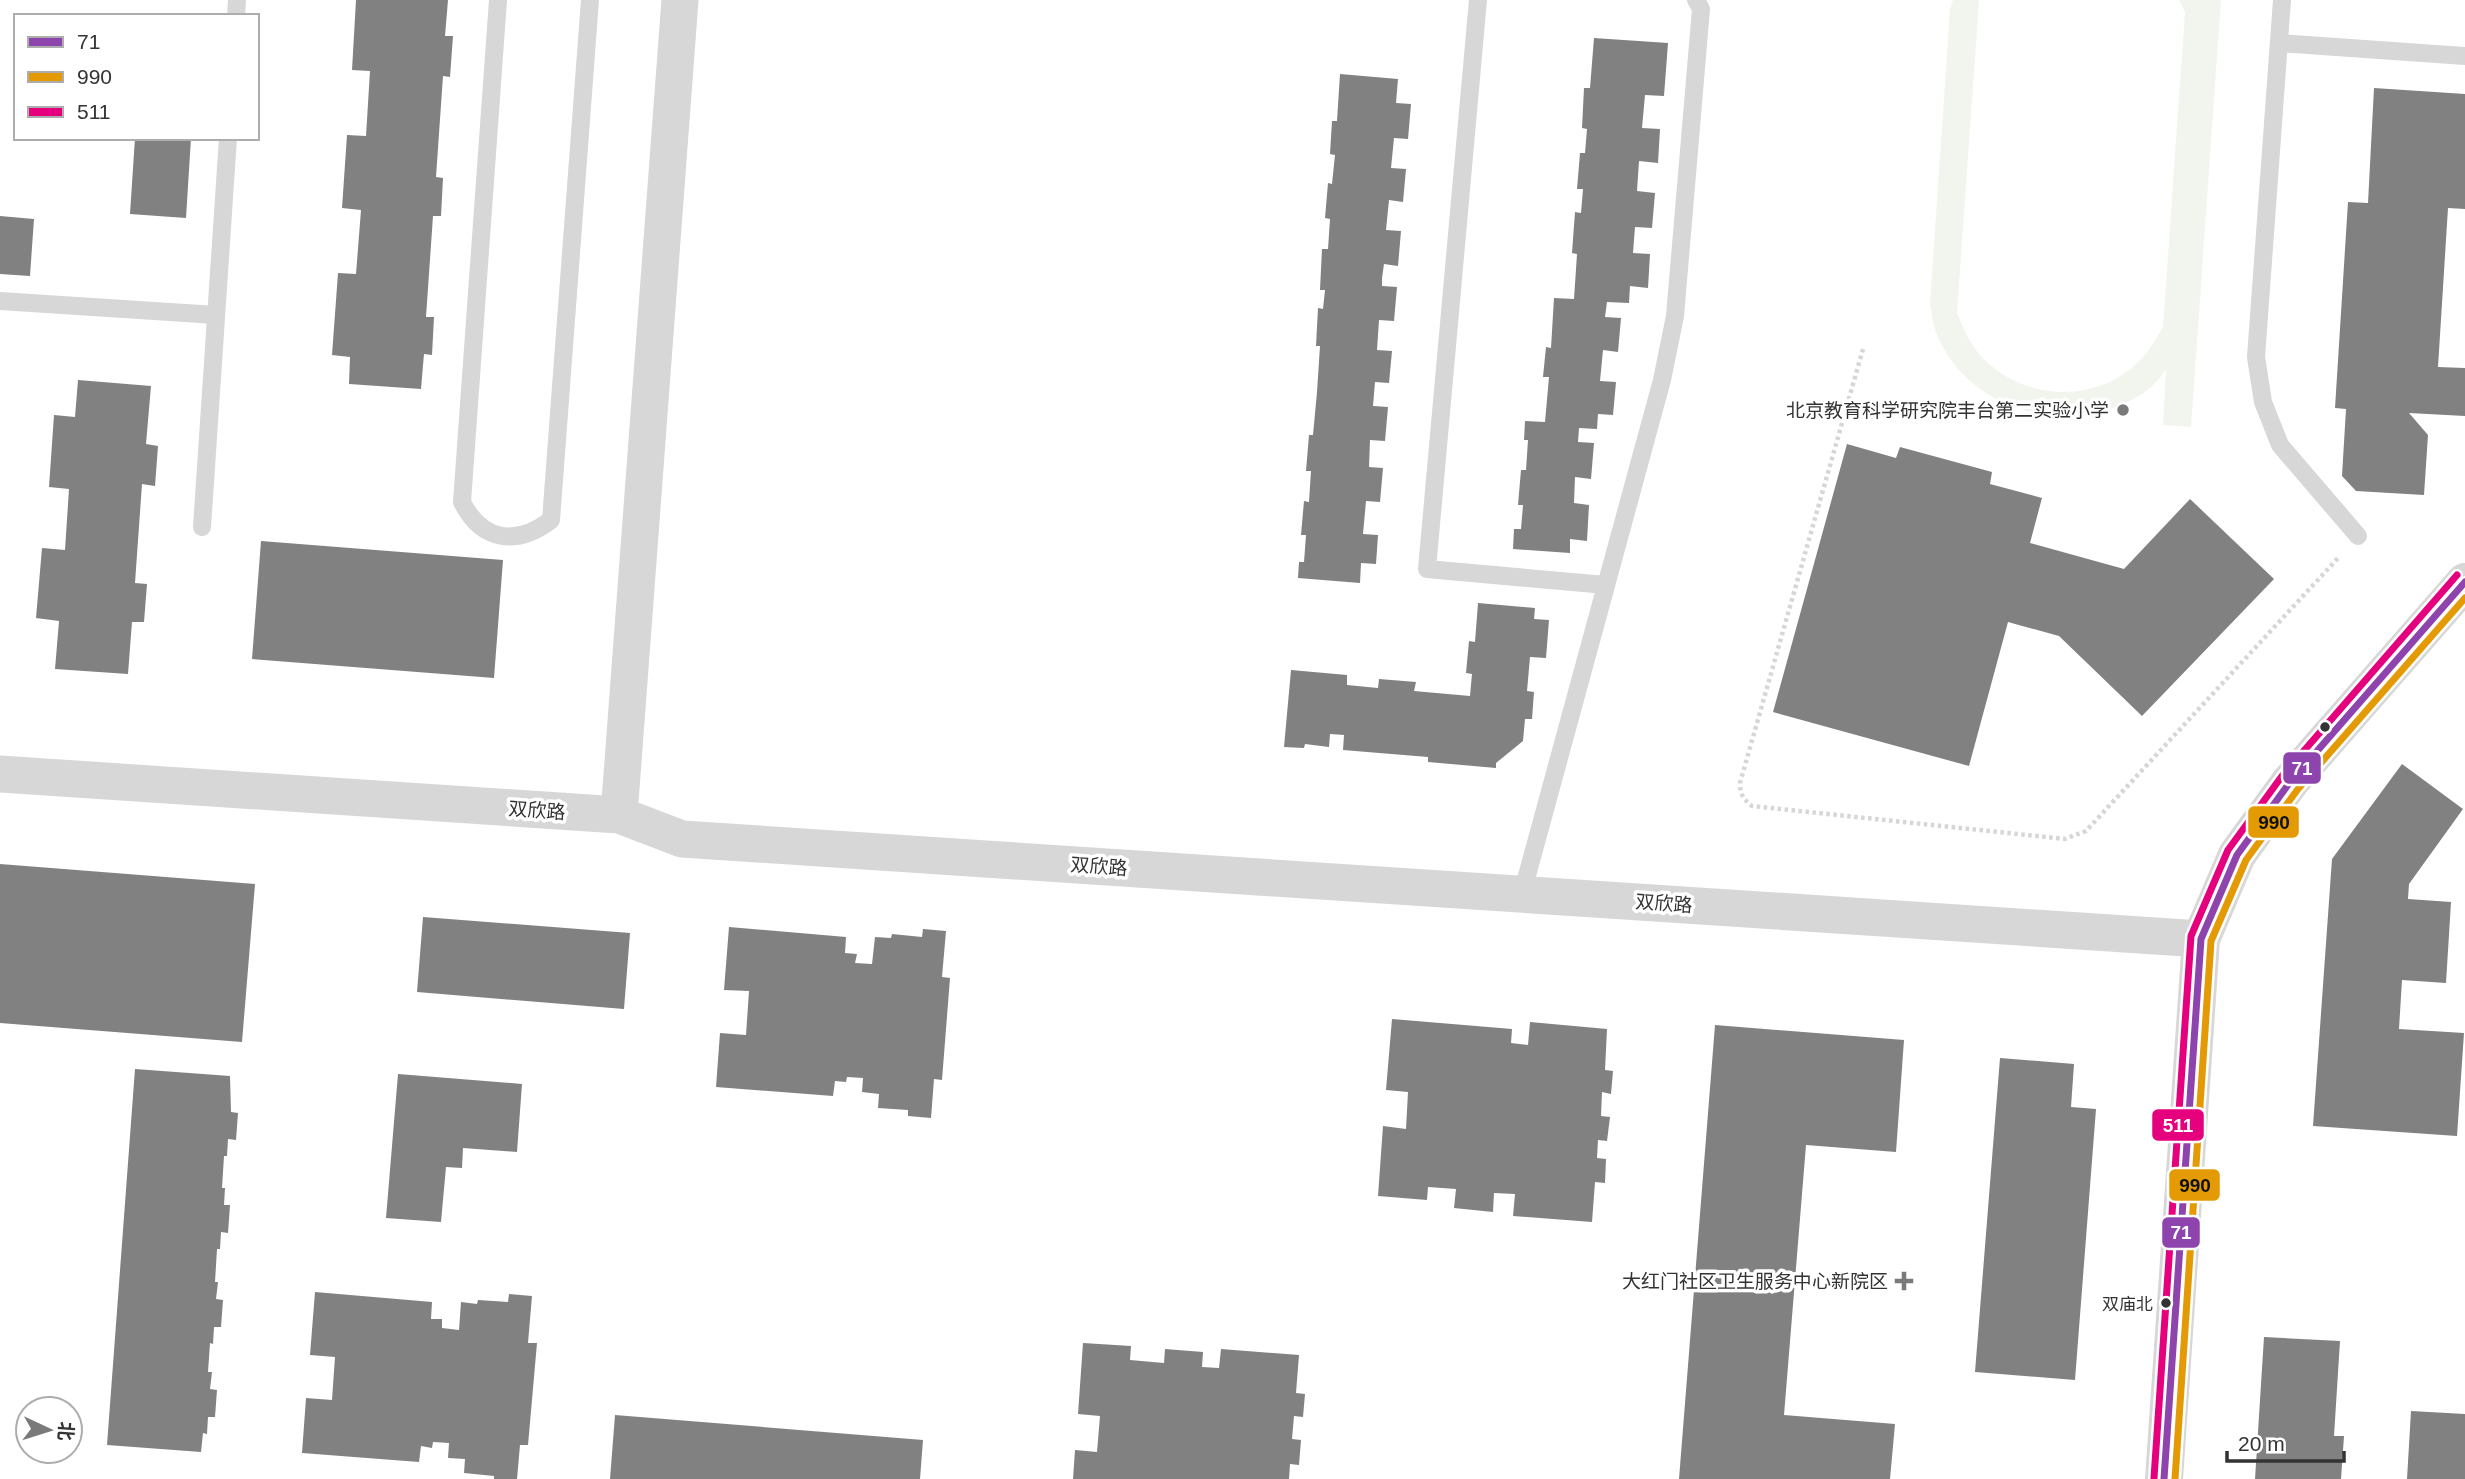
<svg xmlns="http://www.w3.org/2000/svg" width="2465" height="1479" font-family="Helvetica,'Noto Sans SC',sans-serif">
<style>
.green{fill:#f1f5ed}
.building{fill:#818181}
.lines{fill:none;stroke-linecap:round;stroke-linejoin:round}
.path{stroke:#d6d6d6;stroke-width:4.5;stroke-dasharray:3.5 3.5;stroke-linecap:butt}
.service{stroke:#d7d7d7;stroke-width:18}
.minor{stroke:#d7d7d7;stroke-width:37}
.tertiary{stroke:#d7d7d7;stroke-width:38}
.bus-1-casing{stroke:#fff;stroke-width:12}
.bus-2-casing{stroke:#fff;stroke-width:12}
.bus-3-casing{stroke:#fff;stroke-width:12}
.bus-1{stroke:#8e44ad;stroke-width:7}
.bus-2{stroke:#e39a05;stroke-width:7}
.bus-3{stroke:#e5007d;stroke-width:7}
.poi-dot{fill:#7a7a7a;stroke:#fff;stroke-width:2.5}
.bus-dot{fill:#333;stroke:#fff;stroke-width:2.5}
.labels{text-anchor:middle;stroke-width:7;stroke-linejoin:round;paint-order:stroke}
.bus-label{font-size:17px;fill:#333;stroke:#fff;text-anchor:end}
.poi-label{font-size:19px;fill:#333;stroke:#fff;text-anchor:end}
.street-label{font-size:19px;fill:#333;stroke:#fff}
.line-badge{stroke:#fff;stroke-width:2.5}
.badge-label{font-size:19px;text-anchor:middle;font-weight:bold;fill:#fff}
.pale-badge-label{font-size:19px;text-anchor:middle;font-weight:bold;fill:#111}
</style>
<rect width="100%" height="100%" fill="#fff"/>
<!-- green -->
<path class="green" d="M1953 0H1979L1957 313C1963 328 1969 342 1980 355 2019 399 2090 405 2134 366 2147 355 2155 341 2163 327L2185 12 2179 0H2221L2191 427 2163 425 2166 369C2154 390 2130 403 2107 410 2042 430 1964 400 1937 335 1933 326 1932 314 1930 304L1950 9Z"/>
<!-- building -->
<path class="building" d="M356 0H448L445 36H453L450 77 443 76 436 177 443 178 441 216H433L426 317H434L432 355 424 354 421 389 349 384 350 357 332 355 338 273 356 274 361 210 342 208 347 135 366 136 370 71 352 70Z
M1594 38 1668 43 1664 96 1645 95 1642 128 1660 129 1658 163 1639 161 1637 191 1655 193 1652 228 1635 227 1633 253 1650 254 1648 288 1630 286 1629 303 1607 302 1605 317 1621 318 1618 352 1603 350 1600 381 1616 382 1613 415 1598 414 1597 429 1579 428 1578 442 1594 443 1591 479 1575 477 1574 503 1589 505 1587 541 1570 539V553L1513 549 1514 529H1521L1523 505H1518L1521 470H1526L1528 440H1524L1525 421 1545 422 1549 377H1543L1546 347 1551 348 1554 298 1574 299 1577 254 1572 253 1575 212 1581 213 1583 189H1577L1580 153H1585L1587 129 1582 128 1584 88H1590Z
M1340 74 1398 79 1396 103 1411 104 1408 139 1394 138 1391 168 1406 169 1403 202 1389 200 1386 230 1401 231 1398 266 1384 264 1382 278V286L1397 287 1394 321 1379 320 1377 350 1392 351 1389 383 1375 382 1373 406 1388 407 1385 441 1370 440 1369 467 1383 468 1380 502 1366 501 1363 534 1378 535 1376 564 1361 563 1360 583 1298 578 1299 562H1304L1306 535H1301L1304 501 1309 502 1311 471H1306L1309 435H1313L1317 392 1320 346H1316L1318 308 1323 309 1325 290H1320L1322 249H1328L1330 219 1325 218 1328 183 1332 184 1335 155 1330 154 1332 121H1337Z
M2374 88 2465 94V209L2448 208 2438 367 2465 368V416L2409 413 2428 435 2424 495 2356 491 2342 476 2346 409 2335 408 2348 202 2368 203Z
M135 138H191L186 218 130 214Z
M0 216 34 219 30 276 0 274Z
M78 380 151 386 146 444 158 446 155 486 142 484 135 583 147 584 144 622H132L128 674 55 669 59 621 36 618 42 548 65 550 69 489 49 487 54 415 75 417Z
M1847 444 1896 458 1900 447 1992 472 1990 484 2042 498 2030 543 2124 569 2190 499 2274 579 2142 716 2059 636 2008 622 1969 766 1773 712Z
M261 541 503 560 494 678 252 659Z
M1478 603 1535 608 1534 619 1549 620 1546 658 1530 657 1527 691 1534 692 1532 719H1525L1523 741 1496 763V768L1428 762V757L1343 750 1344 735 1330 734 1329 747 1305 744 1304 748 1284 747 1291 670 1347 675V685L1378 688 1379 679 1416 682 1414 691 1470 696 1472 674 1466 673 1469 641 1475 642Z
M2402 764 2463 809 2409 884 2408 899 2451 902 2446 983 2402 980 2399 1029 2464 1033 2457 1136 2313 1126 2332 859Z
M0 864 255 884 242 1042 0 1023Z
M423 917 630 933 624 1009 417 992Z
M729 927 846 937 845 953 857 954 855 963 872 964 875 937 891 938 892 934 922 937 923 929 946 931 942 977 950 978 942 1080 934 1079 931 1118 908 1116V1110L878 1108 879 1094 862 1092 863 1078 847 1077 846 1082 835 1081 833 1096 716 1087 720 1033 746 1035 749 991 724 990Z
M1392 1019 1512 1029 1511 1043 1528 1045 1530 1022 1607 1029 1605 1070 1613 1071 1611 1094 1602 1092 1601 1116 1610 1117 1607 1141 1598 1140 1597 1158 1606 1159 1605 1183 1595 1182 1592 1222 1513 1216 1515 1194 1494 1193 1493 1212 1454 1208 1456 1189 1428 1187 1427 1200 1378 1196 1383 1126 1406 1129 1408 1092 1386 1090Z
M1715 1025 1904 1040 1896 1152 1806 1145 1784 1415 1895 1424 1890 1479H1679Z
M2000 1058 2074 1064 2071 1107 2096 1109 2075 1380 1975 1372Z
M135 1069 230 1076 231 1112 238 1113 236 1140 228 1139 227 1156H224L222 1188H225L224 1205H230L228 1233 221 1232 220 1249H217L215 1282H218L216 1299 223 1300 221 1327H214L213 1344 210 1343 208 1372H212L210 1389 217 1390 215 1417H208L207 1434 203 1433 201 1452 107 1445Z
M398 1074 522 1084 517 1152 463 1148 462 1168 446 1167 441 1222 386 1218Z
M315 1292 432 1302 431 1319H442V1328L459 1330 461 1302 477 1304 478 1300 508 1302 509 1294 532 1296 528 1343H537L528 1445H520L517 1479H494V1476L464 1473 465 1459 448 1458 449 1443 433 1442 432 1448 421 1446 419 1462 302 1453 306 1398 332 1400 335 1357 310 1355Z
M2264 1337 2340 1341 2334 1436H2344L2341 1479H2255Z
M1083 1343 1131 1346 1130 1360 1164 1363 1165 1349 1203 1352 1202 1367 1219 1368 1221 1349 1299 1355 1296 1393 1305 1394 1303 1417 1294 1416 1292 1439 1301 1440 1299 1465 1290 1464 1289 1479H1073L1075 1450 1097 1452 1100 1416 1078 1414Z
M2411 1411 2465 1414V1479H2407Z
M615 1415 923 1440 920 1479H610Z"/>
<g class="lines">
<!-- path -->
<path class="path" d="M1863 349 1740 783C1740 794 1743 799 1752 806L2065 839 2086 831 2339 557"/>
<!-- service -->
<path class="service" d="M498 0 462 502C482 542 517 546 551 520L590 0
M1478 0 1427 569 1606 585
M2282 0 2256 357 2263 402 2280 445 2358 536
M236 16 237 0
M2279 43 2465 56
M0 301 216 315
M202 527 228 138
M1522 894 1662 380 1675 316 1701 9 1696 0"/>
<!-- minor -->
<path class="minor" d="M0 774 619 815 682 839 2201 939
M619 815 680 0"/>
<!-- tertiary -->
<path class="tertiary" d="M2164 1479 2201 939 2237 855 2290 782 2465 582"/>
<defs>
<path id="bus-1" d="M2164 1479 2201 939 2237 855 2290 782 2465 582"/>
<path id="bus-2" d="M2175 1479 2211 941 2246 860 2298 789 2465 598"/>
<path id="bus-3" d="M2154 1478 2191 936 2228 850 2282 776 2457 575"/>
</defs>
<!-- bus-1 casing -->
<use href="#bus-1" class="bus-1-casing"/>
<!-- bus-2 casing -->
<use href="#bus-2" class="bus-2-casing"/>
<!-- bus-3 casing -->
<use href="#bus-3" class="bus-3-casing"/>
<!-- bus-1 -->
<use href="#bus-1" class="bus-1"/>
<!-- bus-2 -->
<use href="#bus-2" class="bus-2"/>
<!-- bus-3 -->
<use href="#bus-3" class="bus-3"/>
</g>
<!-- markers -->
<g class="poi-dot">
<circle cx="2123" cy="410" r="7"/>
<path d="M1900.5 1270.5h7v7h7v7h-7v7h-7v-7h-7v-7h7z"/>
</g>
<g class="bus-dot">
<circle cx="2325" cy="727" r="6"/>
<circle cx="2166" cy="1303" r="6"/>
</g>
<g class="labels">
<!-- bus labels -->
<g class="bus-label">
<text x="2153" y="1310">双庙北</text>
</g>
<!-- poi labels -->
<g class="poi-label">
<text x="2109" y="417">北京教育科学研究院丰台第二实验小学</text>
<text x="1888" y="1288">大红门社区卫生服务中心新院区</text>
</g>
<!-- street labels -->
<g class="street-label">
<text transform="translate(537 810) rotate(4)" y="7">双欣路</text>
<text transform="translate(1099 866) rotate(4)" y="7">双欣路</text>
<text transform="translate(1664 903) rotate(4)" y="7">双欣路</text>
</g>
</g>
<g class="line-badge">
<rect x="2282" y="751" width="40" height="34" rx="7" fill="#8e44ad"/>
<rect x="2247" y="805" width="53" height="34" rx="7" fill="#e39a05"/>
<rect x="2151" y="1108" width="54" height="34" rx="7" fill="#e5007d"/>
<rect x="2168" y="1168" width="53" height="34" rx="7" fill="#e39a05"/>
<rect x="2161" y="1216" width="40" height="33" rx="7" fill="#8e44ad"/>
</g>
<g class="badge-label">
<text x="2302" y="775">71</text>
<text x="2178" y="1132">511</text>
<text x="2181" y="1239">71</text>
</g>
<g class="pale-badge-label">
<text x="2274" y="829">990</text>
<text x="2195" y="1192">990</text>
</g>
<!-- legend -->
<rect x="14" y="14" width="245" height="126" fill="#ffffff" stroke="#adadad" stroke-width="2"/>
<rect x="28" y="37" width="35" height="10" fill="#8e44ad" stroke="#adadad" stroke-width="2"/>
<text x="77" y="49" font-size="21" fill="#333333">71</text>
<rect x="28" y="72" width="35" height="10" fill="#e39a05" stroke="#adadad" stroke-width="2"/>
<text x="77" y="84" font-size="21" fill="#333333">990</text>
<rect x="28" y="107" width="35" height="10" fill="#e5007d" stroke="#adadad" stroke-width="2"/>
<text x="77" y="119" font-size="21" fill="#333333">511</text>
<!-- north arrow -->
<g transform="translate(49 1430) rotate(94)"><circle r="33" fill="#ffffff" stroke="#adadad" stroke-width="2"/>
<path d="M0-5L12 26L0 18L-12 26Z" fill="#7a7a7a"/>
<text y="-10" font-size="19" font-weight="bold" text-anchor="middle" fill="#333333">北</text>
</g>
<!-- scale -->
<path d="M2227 1451v10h117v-10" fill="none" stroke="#333333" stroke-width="3.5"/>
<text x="2238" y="1451" font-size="21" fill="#333333" stroke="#ffffff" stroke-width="5" paint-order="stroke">20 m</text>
</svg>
